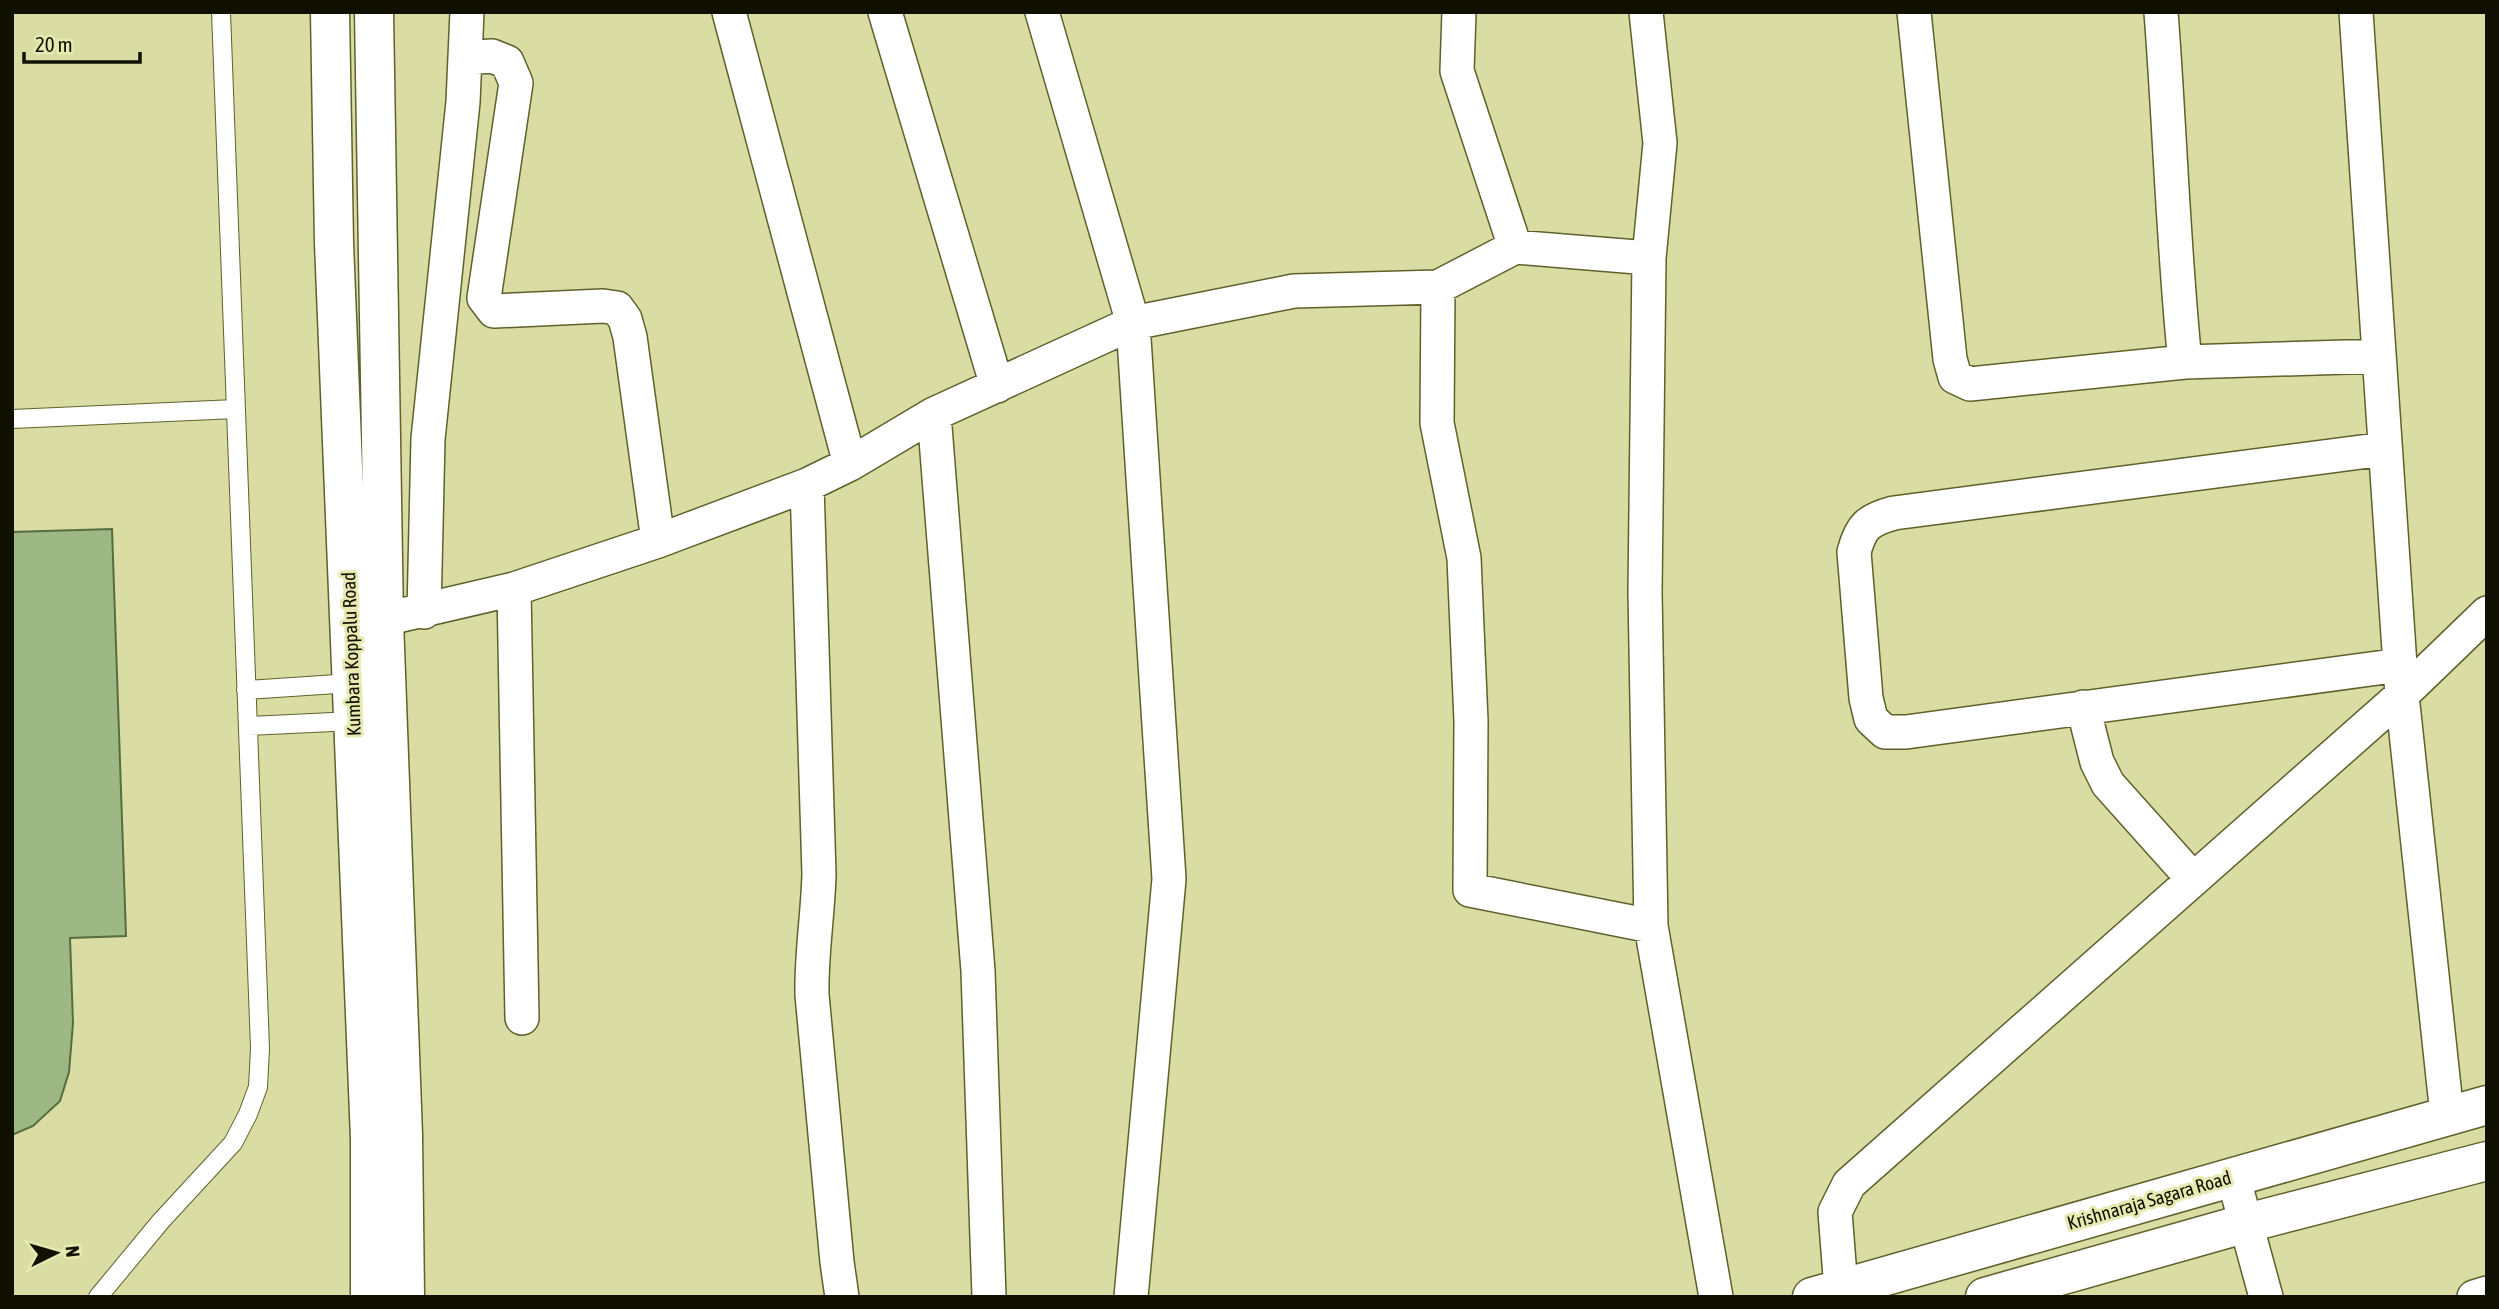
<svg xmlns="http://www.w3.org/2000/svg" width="2499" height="1309" font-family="'Asap Condensed',sans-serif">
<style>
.building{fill:#9db785;stroke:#566d3f;stroke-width:2}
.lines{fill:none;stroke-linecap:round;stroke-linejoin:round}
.lane-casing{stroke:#5f602b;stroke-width:20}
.street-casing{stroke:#5f602b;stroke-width:36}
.secondary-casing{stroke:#5f602b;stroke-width:41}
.lane{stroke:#fff;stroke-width:18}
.street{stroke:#fff;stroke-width:33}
.secondary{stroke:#fff;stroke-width:38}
.labels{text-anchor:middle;stroke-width:6;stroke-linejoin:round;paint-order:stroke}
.street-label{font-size:19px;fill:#101000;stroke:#e7eab0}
</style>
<rect width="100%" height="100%" fill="#d9dda3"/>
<!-- building -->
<path class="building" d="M112 529 126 936 70 938 73 1023 69 1072 60 1101 33 1126 12 1135V532Z"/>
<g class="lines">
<defs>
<path id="lane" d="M12 419 236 409
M246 690 352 683
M248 726 354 721
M98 1297 161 1221 233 1143 248 1114 258 1087 260 1048 221 12"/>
<path id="street" d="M729 12 850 464
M885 12 997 386
M1042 12 1133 323 1169 879 1131 1297
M1459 12 1457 71 1515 247 1649 258 1645 592 1651 926 1716 1297
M1646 12 1660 143 1649 258
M1914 12 1950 359 1955 377 1970 384 2185 362
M2161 12C2170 129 2173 245 2185 362L2379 356
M2356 12 2402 695 2447 1115
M465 58 492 56 507 62 516 83 484 298 494 311 603 306 617 308 625 319 630 337 658 541
M1515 247 1438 287 1437 423 1464 558 1471 721 1470 890 1651 926
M934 414 978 971 989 1297
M2384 449 1894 513C1868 520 1861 526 1854 552L1866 698 1871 719 1885 732H1906L2400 665
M807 485 819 874C818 914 811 955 812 995L837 1262 842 1297
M514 589 522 1018
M424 612 428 439 463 102 467 12
M359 625 514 589 658 541 807 485 850 464 934 414 1133 323 1294 291 1438 287
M2083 707 2097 762 2108 784 2193 879
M2233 1176 2266 1297
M1841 1289 1835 1212 1849 1184 2402 695 2487 613
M2474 1297 2487 1293"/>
<path id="secondary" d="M330 12 334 243 370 1139V1297
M374 12 384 620 403 1135 405 1297
M1812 1297 2487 1105
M1985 1297 2247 1223 2487 1161"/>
</defs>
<!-- lane casing -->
<use href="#lane" class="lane-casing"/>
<!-- street casing -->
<use href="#street" class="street-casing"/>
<!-- secondary casing -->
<use href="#secondary" class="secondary-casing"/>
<!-- lane -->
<use href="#lane" class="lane"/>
<!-- street -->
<use href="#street" class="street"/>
<!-- secondary -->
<use href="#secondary" class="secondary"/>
</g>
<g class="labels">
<!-- street labels -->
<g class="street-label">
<text transform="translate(351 654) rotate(-92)" y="7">Kumbara Koppalu Road</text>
<text transform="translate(2149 1200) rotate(-16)" y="7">Krishnaraja Sagara Road</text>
</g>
</g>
<!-- border -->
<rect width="2499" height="1309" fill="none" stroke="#101000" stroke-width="28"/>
<!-- north arrow -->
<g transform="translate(56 1253) rotate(85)" stroke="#e7eab0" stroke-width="5" paint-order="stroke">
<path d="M0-5L12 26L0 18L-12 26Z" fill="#101000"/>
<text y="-10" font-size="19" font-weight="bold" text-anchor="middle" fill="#101000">N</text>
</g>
<!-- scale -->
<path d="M24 52v10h116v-10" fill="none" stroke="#101000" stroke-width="3.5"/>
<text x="35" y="52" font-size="21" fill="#101000" stroke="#e7eab0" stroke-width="5" paint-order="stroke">20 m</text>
</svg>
